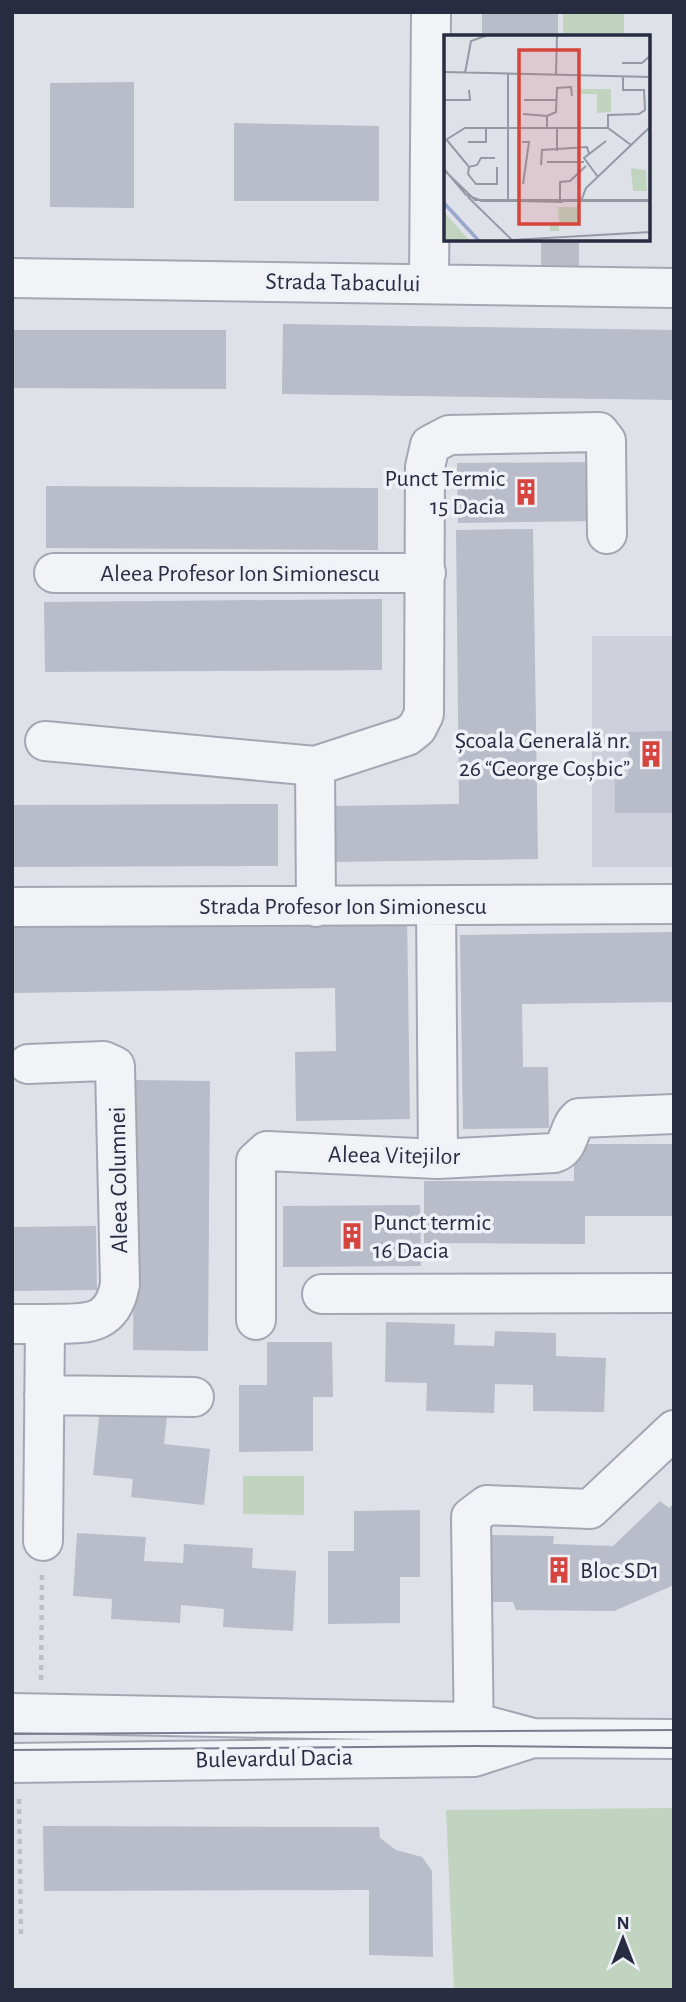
<svg xmlns="http://www.w3.org/2000/svg" width="686" height="2002" font-family="'Alegreya Sans',sans-serif">
<style>
.built{fill:#cdd0db}
.green{fill:#c1d4c0}
.building{fill:#b9bcc9}
.lines{fill:none;stroke-linecap:round;stroke-linejoin:round}
.minor-tunnel{stroke:#babdc7;stroke-width:38;stroke-dasharray:38 19;stroke-linecap:butt}
.minor-casing{stroke:#a4a7b3;stroke-width:42}
.path{stroke:#bdbfc8;stroke-width:4.5;stroke-dasharray:5 5;stroke-linecap:butt}
.minor{stroke:#f2f3f7;stroke-width:38}
.tram{stroke:#787d94;stroke-width:2}
.labels{text-anchor:middle;stroke-width:7;stroke-linejoin:round;paint-order:stroke}
.street-label{font-size:24px;fill:#272c41;stroke:#eff1f7}
.poi-label{font-size:24px;fill:#272c41;stroke:#eff1f7;text-anchor:end}
.inset-river{fill:none;stroke:#98a7cb;stroke-width:3.5}
.inset-road{fill:none;stroke:#9599a6;stroke-width:2}
.view{fill:#d5443d;fill-opacity:0.15;stroke:#d5443d;stroke-width:3.5}
.inset-edge{fill:none;stroke:#272c41;stroke-width:3.5}
</style>
<rect width="100%" height="100%" fill="#dfe1e9"/>
<!-- built -->
<path class="built" d="M592 636H674V867H592Z"/>
<!-- green -->
<path class="green" d="M563 12H624V37H563Z
M243 1476H304V1515L243 1514Z
M674 1808V1990H454L446 1810Z"/>
<!-- building -->
<path class="building" d="M482 12H558V37H482Z
M134 82V208L50 207V83Z
M234 123 379 126V201H234Z
M283 324 674 330V400L282 394Z
M12 330H226V389L12 388Z
M595 462 596 521 458 523 457 463Z
M46 486 378 488V550L46 548Z
M533 529 538 859 333 862 332 806 459 804 456 530Z
M382 599V670L45 672 44 602Z
M674 731V813H615V776H628V732Z
M278 804V866L12 867V805Z
M407 912 410 1119 296 1121 295 1052 336 1051 335 988 12 993V918Z
M674 932V1002L522 1004 523 1067H548L549 1128 463 1129 460 935Z
M136 1080 210 1081 208 1351 133 1350Z
M574 1144H674V1216H585V1244L424 1243V1181H574Z
M420 1205 421 1266 283 1267V1206Z
M96 1226 97 1290 12 1291V1227Z
M386 1322 455 1324 454 1345 494 1346 495 1331 556 1333V1356L606 1358 604 1412 533 1411V1385L495 1384 494 1413 426 1411 427 1383 385 1382Z
M267 1342H332L333 1397H313V1451L239 1452V1385H267Z
M100 1409 167 1416 164 1444 210 1449 204 1505 131 1497 133 1479 93 1475Z
M660 1501 669 1508 674 1503V1585L614 1611 516 1610 513 1602H485V1535L554 1536 553 1544 613 1546Z
M420 1510V1577H400V1623L328 1624V1551H354V1511Z
M77 1533 146 1537 144 1561 183 1563 184 1544 253 1548 252 1568 296 1571 293 1631 223 1627 224 1609 181 1605 180 1623 111 1619 112 1599 73 1596Z
M43 1826 379 1827 380 1838 396 1850 422 1857 432 1871 433 1957 369 1955V1890L44 1891Z"/>
<g class="lines">
<!-- minor-tunnel -->
<path class="minor-tunnel" d="M560 240V286"/>
<defs>
<path id="minor" d="M12 278 674 288
M429 283 431 12
M54 573H426
M45 741 315 766
M436 906 438 1159
M12 907 674 904
M316 907 315 766 407 736 417 728 424 714 425 467 430 445 449 435 599 432 606 441 607 534
M28 1064 104 1061 115 1066 120 1284C112 1329 83 1323 45 1324L43 1541
M322 1294 674 1293
M256 1320V1161L267 1151 438 1159 554 1153C571 1148 567 1128 579 1118L674 1114
M12 1324H45
M44 1395 194 1397
M12 1713 473 1722 533 1738 674 1739
M474 1748 471 1517 487 1505 590 1509 674 1430
M12 1763 474 1757 533 1738"/>
</defs>
<!-- minor casing -->
<use href="#minor" class="minor-casing"/>
<!-- path -->
<path class="path" d="M41 1680 42 1573
M19 1799 21 1937"/>
<!-- minor -->
<use href="#minor" class="minor"/>
<!-- tram -->
<path class="tram" d="M12 1734 674 1730
M12 1750 474 1746 674 1748"/>
</g>
<!-- icons -->
<defs>
<symbol id="building-bare" viewBox="-9 -9 18 18"><path d="M-4-6H4V6H1V3H-1V6H-4ZM-2.5-4.3h1.7v1.8h-1.7ZM.8-4.3h1.7v1.8H.8ZM-2.5-1h1.7V.8h-1.7ZM.8-1h1.7V.8H.8Z" fill="#d5443d" stroke="#eff1f7" stroke-width="2.5" paint-order="stroke"/></symbol>
</defs>
<g fill-rule="evenodd">
<use href="#building-bare" x="507" y="473" width="38" height="38"/>
<use href="#building-bare" x="632" y="735" width="38" height="38"/>
<use href="#building-bare" x="333" y="1217" width="38" height="38"/>
<use href="#building-bare" x="540" y="1551" width="38" height="38"/>
</g>
<g class="labels">
<!-- street labels -->
<g class="street-label">
<text transform="translate(343 282) rotate(1)" y="8">Strada Tabacului</text>
<text x="240" y="581">Aleea Profesor Ion Simionescu</text>
<text x="343" y="914">Strada Profesor Ion Simionescu</text>
<text transform="translate(394 1155) rotate(1)" y="8">Aleea Vitejilor</text>
<text transform="translate(118 1180) rotate(-91)" y="8">Aleea Columnei</text>
<text transform="translate(274 1758) rotate(-1)" y="8">Bulevardul Dacia</text>
</g>
<!-- poi labels -->
<g class="poi-label">
<text x="505" y="486">Punct Termic<tspan x="505" dy="28">15 Dacia</tspan></text>
<text x="630" y="748">Școala Generală nr.<tspan x="630" dy="28">26 “George Coșbic”</tspan></text>
<text x="373" y="1230" text-anchor="start">Punct termic<tspan x="373" dy="28">16 Dacia</tspan></text>
<text x="580" y="1578" text-anchor="start">Bloc SD1</text>
</g>
</g>
<!-- overview -->
<g transform="translate(444 35)">
<rect width="206" height="206" fill="#dfe1e9"/>
<path d="M135 54H167V77L153 78V59H135ZM187 133 202 135 203 156H189ZM114 172H134L135 190H115V196H106V190L115 189ZM0 177 26 206H0Z" fill="#c1d4c0"/>
<path class="inset-river" d="M0 168 35 206"/>
<path class="inset-road" d="M178 28H198L207 20M0 37 207 42M21 38 27 6 44 0M64 39V164M112 39 113 0M0 65H26L25 55M80 65H112M79 79 103 81M113 93V116M164 93V80L195 79 201 75 200 55H179V41M103 94V81L112 77 113 53 127 52 128 61M2 104 25 132 33 130 37 123H51M0 106 21 93H164L187 110M24 107H42V93M78 107H85L79 149M103 127H140M97 130 98 115 143 112 145 119M25 132 24 139 32 149H53V132M0 134 22 160 36 165H207M0 135 31 165 119 167M154 142 140 123 162 106M24 162 68 205 207 197M36 166H207M137 166 142 153 207 91M116 167V147L126 146 142 131"/>
<path class="view" d="M75 15H135V189H75Z"/>
<rect width="206" height="206" class="inset-edge"/>
</g>
<!-- border -->
<rect width="686" height="2002" fill="none" stroke="#272c41" stroke-width="28"/>
<!-- north arrow -->
<g transform="translate(623 1939)" stroke="#eff1f7" stroke-width="5" paint-order="stroke">
<path d="M0-5L12 26L0 18L-12 26Z" fill="#272c41"/>
<text y="-10" font-size="19" font-weight="bold" text-anchor="middle" fill="#272c41">N</text>
</g>
</svg>
